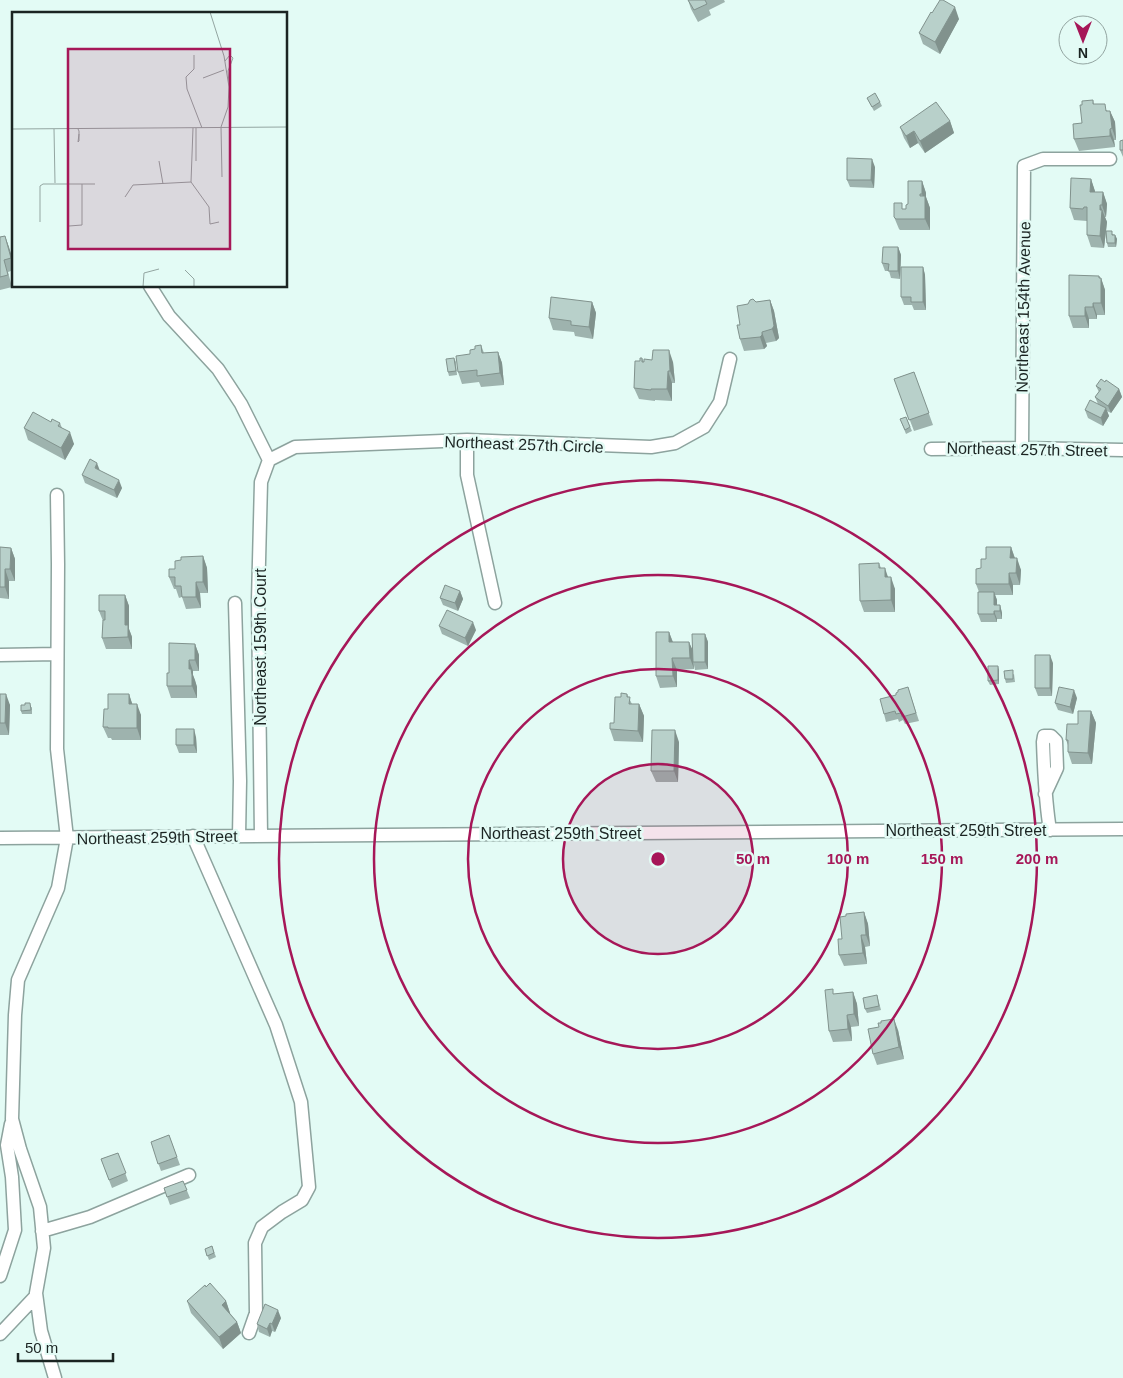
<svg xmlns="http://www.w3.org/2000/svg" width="1123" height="1378" font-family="Arial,sans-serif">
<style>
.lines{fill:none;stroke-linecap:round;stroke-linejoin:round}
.minor-casing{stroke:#8da39e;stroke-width:15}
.minor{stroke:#fff;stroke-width:12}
.wall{fill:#9eb3ae}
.shaded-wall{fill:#81928d}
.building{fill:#b8d0ca;stroke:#81928d}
.ring{fill:none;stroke:#a61758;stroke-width:2.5}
.labels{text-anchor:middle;stroke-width:5;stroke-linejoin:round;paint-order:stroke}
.street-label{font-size:16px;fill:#1b2422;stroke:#e3fbf5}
.inset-road{fill:none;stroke:#93a5a1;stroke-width:1}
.view{fill:#a61758;fill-opacity:0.15;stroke:#a61758;stroke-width:2.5}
.inset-edge{fill:none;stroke:#1b2422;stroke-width:2.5}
.centre{fill:#a61758;stroke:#e3fbf5;stroke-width:2.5}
.ring-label{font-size:15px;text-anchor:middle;font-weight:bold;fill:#a61758;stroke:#e3fbf5;stroke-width:5;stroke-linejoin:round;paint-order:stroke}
</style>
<rect width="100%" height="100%" fill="#e3fbf5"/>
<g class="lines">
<defs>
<path id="minor" d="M150 286 169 316 218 369 241 404 269 460
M467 440V475L495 603
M1022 448 1024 166 1043 159H1110
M931 449 1022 448 1123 450
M269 460 295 447 467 440 651 447 675 443 704 427 720 402 730 359
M235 603 240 781 239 836
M0 655 57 654
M1045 794 1057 768 1056 741 1051 736H1044L1043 742C1044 771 1045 800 1050 830
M193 836 276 1025 301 1102 309 1187 302 1200 282 1212 262 1227 255 1243 256 1313 249 1333
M261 836 258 601 261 482 269 460
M0 838 1123 829
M42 1231 90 1217 189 1175
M0 1276 15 1230 12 1177 7 1145 11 1124
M0 1334 36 1296
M55 1378 41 1331 36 1293 44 1248 40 1207 20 1149 12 1119 15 1015 18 980 58 888 67 838 57 749 58 564 57 495"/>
</defs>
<!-- minor casing -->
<use href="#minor" class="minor-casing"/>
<!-- minor -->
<use href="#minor" class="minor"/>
</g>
<!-- wall -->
<path class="wall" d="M688 0H724L725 2 709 10 711 15 698 22 691 9Z
M932 13 959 19 940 54 923 44 919 33Z
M867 98 880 102 882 106 874 111Z
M1093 100 1094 104 1108 111H1110L1115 122 1116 140H1114L1115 147 1079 151 1074 139 1082 123V105Z
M950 121 954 133 925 153 918 143 910 148 904 138 900 127Z
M1123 140V157L1120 150Z
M875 167 874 188 850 187 847 180Z
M1091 179 1095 192H1103L1107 204 1106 217H1105L1107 222 1106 231 1115 235 1117 239 1116 247H1108L1107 243 1106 231 1104 248 1091 247 1087 235V221L1074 220 1070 208Z
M922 181 926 193V197L930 208V230H900L899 229 894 217 904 209H906L908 204Z
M5 236 14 263V270L8 272 12 287 0 290V237Z
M898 247 901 255 900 279 891 278 889 271H885L882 263Z
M923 267 925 275 926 310H914L912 305H904L901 297Z
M1099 276 1100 278H1101L1105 290V315H1097V319H1089V328H1073L1069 316Z
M770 300 774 311 779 338 776 341 766 343 767 346 764 349 744 351 740 339V325L756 302Z
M592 302 596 313 593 339 575 336 574 332 553 330 549 318Z
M481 345 484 353 498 352 502 363 504 385 481 387 479 382 462 384 458 372 475 349Z
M454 358 456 362 457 375 449 376 448 372Z
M642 358 644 362H673L675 383H672V401L655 400V401L639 399 634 388 640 361Z
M914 372 933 425 914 431 894 379Z
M1105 382 1119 389 1122 397 1111 413 1107 411 1109 416 1103 426 1088 418 1085 410 1098 404 1095 397 1099 392 1096 386Z
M906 417 912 431 906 434 900 419Z
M51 422 60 423 62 428 74 444 65 460 28 440 24 428Z
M100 471 122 488 117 498 85 483 82 475Z
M0 547 11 548 15 559V581H9V599L0 598Z
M1011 547 1015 558 1021 570 1020 585H1013V595H995L997 600V605H1000L1002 613V619H997V622H981L978 614 979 592 976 584 981 568 986 559Z
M203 556 207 568 208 593H200L201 608 186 609 182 597 179 598 176 589H174L169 577 181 560Z
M879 563 881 568 888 577 895 589V612H864L860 601Z
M460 591 463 599 458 611 443 605 440 598Z
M125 595 129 606V629L132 637V649H106L102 638 103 621 99 611Z
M439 626 476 630 468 646 442 634Z
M669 632 673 642H689L692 650 705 634 708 642V669L695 670 694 665V669L677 670V687L660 688 656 676Z
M195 644 199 655V671H193V675L197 687V698H171L167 686 169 673Z
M1053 663 1052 696H1038L1035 688Z
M999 670V684L990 685 988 681Z
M1014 674 1015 682 1006 683 1005 679Z
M908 687 919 721 905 724 903 720 899 722 898 719 886 722 884 714 898 692Z
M0 694 10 705 9 735H0Z
M129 694 132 704 141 715V740H112L111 738H108L103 727 108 709Z
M627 694 632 704H639L644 716 643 742 614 741 610 729 614 723 621 697Z
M1077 698 1073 714 1058 710 1055 703Z
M32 707V714H22L21 711Z
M1091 711 1096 723 1092 764H1072L1068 752V745L1066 740 1078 724Z
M196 737 197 753H179L176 745Z
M679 742 678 782H656L651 771Z
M864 912 868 924 870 946 865 947 867 964 844 966 839 955 846 916Z
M853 992 857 1004 859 1026 851 1027 852 1041 833 1042 829 1031 835 994Z
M877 995 881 1010 867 1013 865 1009Z
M898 1030 904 1059 877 1065 873 1054Z
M169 1135 180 1165 161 1171 151 1142Z
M118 1153 128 1181 112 1188 101 1159Z
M183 1181 190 1198 170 1205 164 1188Z
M212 1246 216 1257 209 1260 205 1249Z
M206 1287 226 1301 230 1313 237 1322 241 1333 223 1349 191 1313 187 1301Z
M281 1318 275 1332 272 1331 270 1337 259 1332 257 1324Z"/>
<!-- shaded-wall -->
<path class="shaded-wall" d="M955 7 959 19 940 54 935 42Z
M1110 111 1115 122 1116 140 1112 128Z
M950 121 954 133 925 153 920 141Z
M1110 129 1114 140 1115 147 1110 136Z
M914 131 918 143 910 148 906 136Z
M872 159 875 167 874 188 871 180Z
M1091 179 1095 191 1094 203 1090 192Z
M922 181 926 193V197L930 208V230L925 219V204L922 194Z
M1103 192 1107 204 1106 217 1102 205Z
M1100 205 1107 222 1104 248 1100 236Z
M1115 235 1117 239 1116 247 1115 243Z
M5 236 9 247 14 264 11 258Z
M898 247 901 255 900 279 898 271Z
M923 267 925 275 926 310 923 302Z
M1099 276 1101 281V278L1105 290V315L1101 303Z
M770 300 774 311 779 338 776 341 772 329Z
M592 302 596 313 593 339 589 327Z
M1093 303 1097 315V319L1093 307Z
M1085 307 1089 319V328L1085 316Z
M762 332 767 346 764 349 760 337Z
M669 350 673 362 675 383 670 371Z
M498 352 502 363 504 385 500 373Z
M668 371 672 383V401L667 389Z
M1119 389 1122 397 1111 413 1108 406Z
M1106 408 1109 416 1103 426 1101 418Z
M70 432 74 444 65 460 61 448Z
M97 463 100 471 95 468Z
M119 480 122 488 117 498 114 490Z
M1011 547 1015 559 1010 558Z
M11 548 15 559V581L10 569Z
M203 556 207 568 208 593 203 582Z
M1017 558 1021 570 1020 585 1016 573Z
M885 568 889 580 885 577Z
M5 569 9 581V599L5 587Z
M1009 573 1013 585V595L1009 584Z
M891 577 895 589V612L891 600Z
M196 582 200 593 201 608 196 597Z
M460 591 463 599 458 611 455 603Z
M994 592 997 600V611L994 605Z
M125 595 129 606V629L132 637V649L128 637 125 625Z
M1000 605 1002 613V619L1000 611Z
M994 611 997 619V622L994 614Z
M473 622 476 630 468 646 465 638Z
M669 632 673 643 669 642Z
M705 634 708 642V669L705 662Z
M689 642 694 653 693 662 694 669 690 658Z
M195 644 199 655V671L195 660Z
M1050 655 1053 663 1052 696 1050 688Z
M672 658 677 670V687L673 676Z
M189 660 193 671V675L195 680 197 687V698L192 686 189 669Z
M998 666 999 670V684L998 680Z
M1074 690 1077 698 1073 714 1070 707Z
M6 694 10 705 9 735 5 723Z
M129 694 133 706 129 704Z
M137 704 141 715V740L137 728Z
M639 704 644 716 643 742 638 731Z
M1091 711 1096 723 1092 764 1088 753Z
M194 729 196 737 197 753 194 745Z
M675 730 679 742 678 782 674 771Z
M864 912 868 924 870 946 866 935Z
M861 935 865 947 867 964 863 953Z
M853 992 857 1004 859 1026 854 1014Z
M847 1015 851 1027 852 1041 848 1029Z
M894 1019 898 1030 904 1059 899 1047Z
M226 1301 230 1313 226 1317 222 1305Z
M278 1310 281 1318 275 1332 272 1324Z
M237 1322 241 1333 223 1349 219 1337Z
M270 1323 272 1331 270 1337 267 1329Z"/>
<!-- building -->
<path class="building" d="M688 0H705L707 4 694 10Z
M940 0H943L955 7 935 42 919 33 931 12 932 13Z
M875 93 880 102 872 107 867 98Z
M1093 100V104H1105L1106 111H1110L1112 128 1110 129V136L1074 139 1073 124 1082 123 1080 105H1082V101Z
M936 102 950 121 920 141 914 131 906 136 900 127Z
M1123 140V150H1120V141Z
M847 158 872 159 871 180H847Z
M1071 178 1091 179 1090 192H1103L1102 205H1100V210H1102L1100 236 1087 235V207H1084L1083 209 1070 208Z
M908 181H922V194H920V196H925V219H896L894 217V203H902V209H906V205L908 204Z
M1106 231H1112V235H1115V243H1107Z
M5 236 11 258 4 260 8 275 0 277V237Z
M883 247H898V271H888L889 264 882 263Z
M901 267H923V302H911V297H901Z
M1069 275 1099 276V278H1101V303H1093V307H1085V316H1069Z
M551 297 592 302 589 327 571 325V321L549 318Z
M753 299 756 302 770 300 774 326 772 329 762 332V335L760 337 740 339 737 325H740L737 306 748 304 750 300Z
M481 345 482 353 498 352 500 373 477 376V370L458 372 456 356 470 354V350L475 349V346Z
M653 350H669L670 371H668L667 389H651V390L634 388 635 361H640V358H642V362H644V359L652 360Z
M454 358 456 371 448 372 446 359Z
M914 372 929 413 909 420 894 379Z
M1101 379 1105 382 1106 380 1119 389 1108 406 1095 397 1101 389 1096 386Z
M1090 400 1106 408 1101 418 1085 410Z
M33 412 51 422 52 419 60 423 58 426 70 432 61 448 24 428Z
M906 417 910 427 905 430 900 419Z
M90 459 97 463 95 468 119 480 114 490 82 475Z
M0 547 11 548 10 569H5V587H0Z
M986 547H1011L1010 558H1017L1016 573H1009V584H976V569L981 568V559H986Z
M203 556V582H196V597H182L181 586H175V577H169V569H175V561L181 560V557Z
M879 563V568H885V577H891V600L860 601 859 564Z
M445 585 460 591 455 603 440 598Z
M978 592H994V605H1000V611H994V614H978Z
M99 595H125V625H128V637L102 638 103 620H105V611H99Z
M447 610 473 622 465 638 439 626Z
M656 632H669V642H689L690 658H672L673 676H656Z
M692 634H705V662H693Z
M169 643 195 644V660H189V669H191L192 675V686H167V673H169Z
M1035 655H1050V688H1035Z
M988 666H998V680L988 681Z
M1013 670V679H1005L1004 671Z
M908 687 916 713 902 717 901 713 896 714 895 711 884 714 880 699 896 695V693L898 692V690Z
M1059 687 1074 690 1070 707 1055 703Z
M621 693 627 694V697H630L629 704H639L638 731 610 729V723H614L615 697H621Z
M0 694H6L5 723H0Z
M108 694H129V704H137V728H108V727H103L104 709H108Z
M25 703H30L31 710 21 711V705H25Z
M1078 711H1091L1088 753 1068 752V740H1066L1067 724H1078Z
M176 729H194V745H176Z
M652 730H675L674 771H651Z
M864 912 866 935H861L863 953 839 955 838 939H842L840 917 846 916V914Z
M833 989V994L853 992 854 1014 847 1015 848 1029 829 1031 825 990Z
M877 995 879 1006 865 1009 863 998Z
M894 1019 899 1047 873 1054 868 1029 879 1027 878 1023H881V1021Z
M169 1135 177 1157 158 1164 151 1142Z
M118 1153 126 1173 109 1180 101 1159Z
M183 1181 187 1190 167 1197 164 1188Z
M212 1246 214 1253 207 1256 205 1249Z
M210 1283 226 1301 222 1305 237 1322 219 1337 187 1301 205 1285 206 1287Z
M265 1304 278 1310 272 1324 270 1323 267 1329 257 1324Z"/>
<!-- distance rings -->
<circle cx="658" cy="859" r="95" fill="#a61758" fill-opacity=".12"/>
<g class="ring">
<circle cx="658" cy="859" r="95"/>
<circle cx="658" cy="859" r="190"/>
<circle cx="658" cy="859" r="284"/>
<circle cx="658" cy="859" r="379"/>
</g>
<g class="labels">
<!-- street labels -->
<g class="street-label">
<text transform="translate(1023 307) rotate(-89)" y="6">Northeast 154th Avenue</text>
<text transform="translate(524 444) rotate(2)" y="6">Northeast 257th Circle</text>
<text transform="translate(1027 449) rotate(1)" y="6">Northeast 257th Street</text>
<text transform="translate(260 647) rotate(-90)" y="6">Northeast 159th Court</text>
<text x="966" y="836">Northeast 259th Street</text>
<text x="561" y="839">Northeast 259th Street</text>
<text transform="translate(157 837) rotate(-1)" y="6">Northeast 259th Street</text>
</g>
</g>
<!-- overview -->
<g transform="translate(12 12)">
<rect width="275" height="275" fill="#e3fbf5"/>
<path class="inset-road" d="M198 0 212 44 217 75 216 95 209 115 210 165M182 43V57L174 65 175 77 190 116M213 49 218 43 221 46 216 59 217 72M191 66 212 58M184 116V149M0 117 275 115M42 117 43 171M66 117 67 119V129L66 130 67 122M147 149 151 172M179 170 197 195 198 212 207 210M179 170 181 116M113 185 121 173 179 170M28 210V174L31 172H83M57 214 70 213V172M173 258 182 267V275M131 275 132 261 147 257"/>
<path class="view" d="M56 37H218V237H56Z"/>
<rect width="275" height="275" class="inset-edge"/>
</g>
<circle cx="658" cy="859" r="8" class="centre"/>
<g class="ring-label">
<text x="753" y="864">50 m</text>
<text x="848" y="864">100 m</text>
<text x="942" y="864">150 m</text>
<text x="1037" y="864">200 m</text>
</g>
<!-- north arrow -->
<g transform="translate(1083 40) rotate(180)"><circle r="24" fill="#e3fbf5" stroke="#93a5a1"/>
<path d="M0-4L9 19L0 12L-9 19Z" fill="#a61758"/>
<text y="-8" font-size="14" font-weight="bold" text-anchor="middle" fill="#1b2422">N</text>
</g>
<!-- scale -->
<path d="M18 1353v8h95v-8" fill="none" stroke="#1b2422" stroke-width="2.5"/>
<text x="25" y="1353" font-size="15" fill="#1b2422" stroke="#e3fbf5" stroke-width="4" paint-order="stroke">50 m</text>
</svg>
